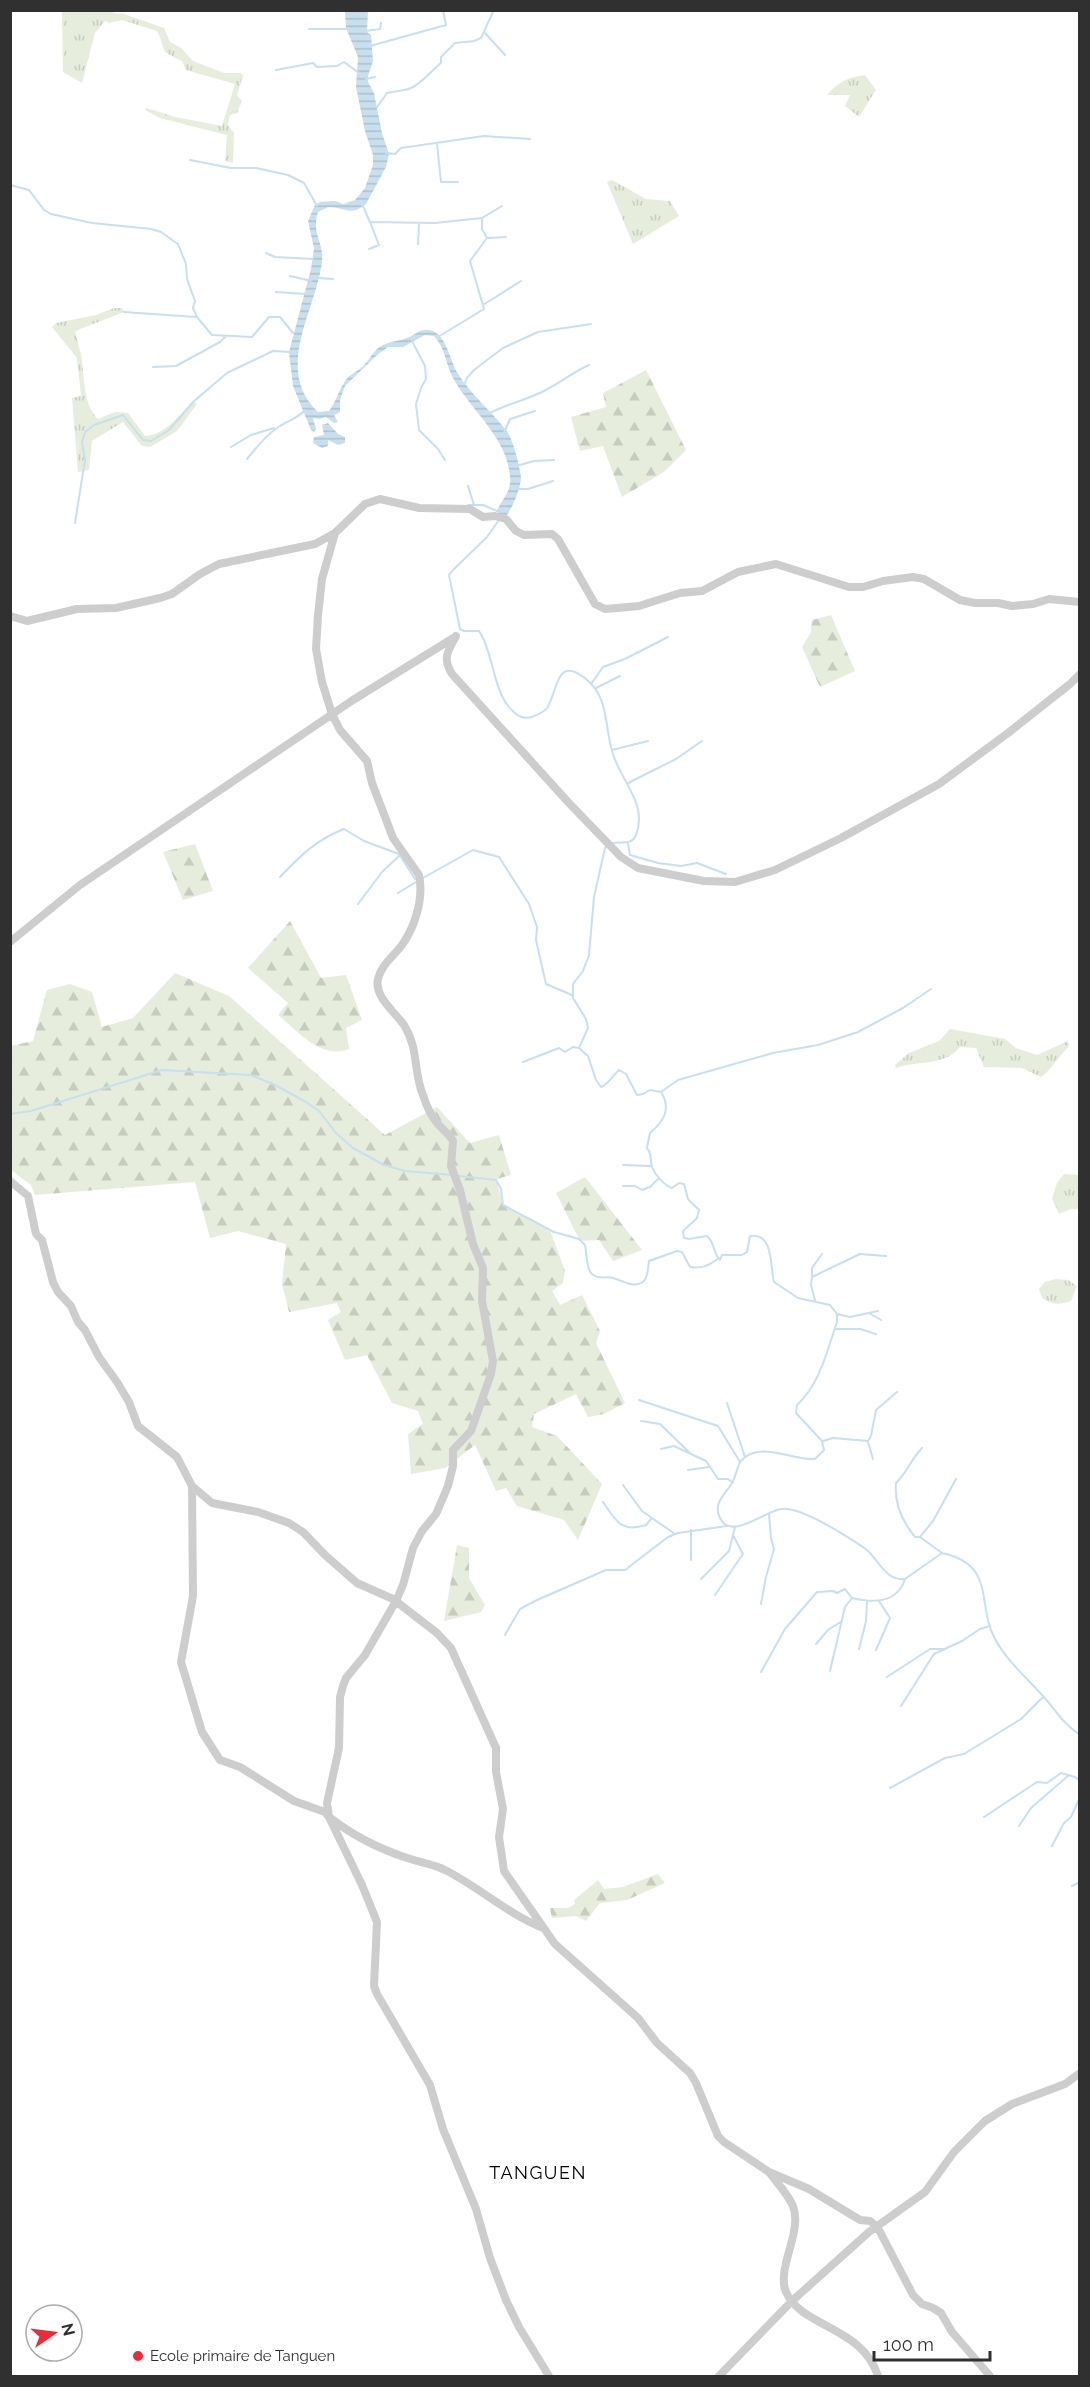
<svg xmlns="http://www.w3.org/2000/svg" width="1090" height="2387" font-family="Raleway,sans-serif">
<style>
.grass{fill:url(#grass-tufts)}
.forest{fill:url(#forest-firs)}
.water{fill:url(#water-rules)}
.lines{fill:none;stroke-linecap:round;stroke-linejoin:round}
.stream{stroke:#c8dfee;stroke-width:2}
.minor{stroke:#cdcdcd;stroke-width:8}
.poi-dot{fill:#ef2a36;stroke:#fff;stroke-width:2}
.labels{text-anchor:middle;stroke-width:6;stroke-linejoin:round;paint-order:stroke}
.poi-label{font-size:15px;fill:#303030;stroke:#fff;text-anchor:start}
.quarter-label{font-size:18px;letter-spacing:1.5px;fill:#000;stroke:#fff}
</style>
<defs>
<pattern id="grass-tufts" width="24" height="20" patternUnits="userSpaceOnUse" patternTransform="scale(1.5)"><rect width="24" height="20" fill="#e6eddd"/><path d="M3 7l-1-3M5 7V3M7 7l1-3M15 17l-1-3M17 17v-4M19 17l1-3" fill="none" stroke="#c6ccbe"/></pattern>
<pattern id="forest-firs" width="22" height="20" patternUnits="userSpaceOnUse" patternTransform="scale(1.5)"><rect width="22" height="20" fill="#e6eddd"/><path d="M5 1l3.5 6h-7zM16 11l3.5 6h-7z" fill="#c6ccbe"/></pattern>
<pattern id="water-rules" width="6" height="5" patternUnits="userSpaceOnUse" patternTransform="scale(1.5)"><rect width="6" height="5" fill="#c8dfee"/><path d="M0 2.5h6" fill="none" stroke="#acc0cc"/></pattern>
</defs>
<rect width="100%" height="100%" fill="#fff"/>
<!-- grass -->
<path class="grass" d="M62 11H114L113 13 124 14 164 28 170 42 181 48 193 61 224 73H241L243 76 237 95 242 101 237 113 230 115 228 125 234 133 233 163 225 161 227 135 160 118 145 110 146 108 175 117 222 126 235 84 186 70 182 61C157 50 167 50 157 31L122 20 109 23 105 21 95 33 82 83 63 72Z
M865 75 876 90 859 117 845 106 850 95H827C838 82 848 77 865 75Z
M612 180 646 199 670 201 679 216 633 244 607 182Z
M114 308H122L124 312 75 331C77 339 79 347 81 355 85 375 82 404 98 419L115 412 128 413 145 436C163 436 181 414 193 402L197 404 177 431 150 447 142 446 123 422 92 441 89 470 78 472 72 398 81 396 77 358 52 327 56 323 96 315Z
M950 1029 1005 1039 1016 1048 1037 1055 1068 1041 1069 1046 1047 1072 1041 1077 1022 1068 984 1067 976 1048 960 1047C944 1067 918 1060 896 1068L895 1065 909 1053 939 1041Z
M1064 1174 1079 1175V1209H1071L1059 1214 1052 1199 1057 1183Z
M1056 1279 1068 1280 1077 1286 1071 1301C1058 1305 1053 1305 1042 1298L1039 1289 1045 1282Z"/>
<!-- forest -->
<path class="forest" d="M646 370 686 450 664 472 622 497 603 446 580 451 571 417 606 407 603 393Z
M831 615 855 671 820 687 802 647 811 632 812 620Z
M195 844 213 891 183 900 163 852Z
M290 921 321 978 346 975 362 1020 346 1028 349 1049C321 1060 299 1032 278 1015L288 1003 248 968Z
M175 973 229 996 385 1135 437 1107 470 1143 499 1135 511 1175 496 1179 503 1205 550 1230 565 1271 563 1283 552 1291 560 1305 582 1295 600 1331 596 1343 625 1403 604 1414 588 1417 576 1394 534 1414 532 1427 557 1436 602 1484 578 1540 564 1520 517 1506 506 1488 496 1491 475 1445 445 1468 411 1474 408 1434 423 1424 418 1411 392 1403 367 1355 345 1360 328 1320 341 1312 337 1303 289 1312 282 1284 286 1244 238 1231 210 1238 195 1182 35 1195 31 1185 11 1170V1046L33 1041 47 990 70 984 92 992 102 1027 133 1018Z
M585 1177 642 1250 613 1261 599 1240 580 1241 556 1193Z
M457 1545 469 1548V1578L485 1605 481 1612 444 1621Z
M658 1874 665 1883 627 1900 600 1903 586 1921 576 1916 552 1918 550 1908H568L575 1904 574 1900 598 1880 604 1889 623 1887Z"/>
<!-- water -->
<path class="water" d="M345 11H368L367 32 371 35 373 61 368 76V82L374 93 382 133 389 154 386 167 366 204C350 217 345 207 328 207L318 212C311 234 324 241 322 262 316 310 273 370 318 412L329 411C336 402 338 392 344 383 348 375 355 373 361 368 369 362 373 349 383 345 391 341 401 341 409 337 415 335 418 330 425 330 446 328 449 360 458 374 472 396 493 412 508 433 513 441 520 467 521 477 521 488 513 506 507 515L500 516 497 511C502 499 512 491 510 477 508 438 471 411 453 378 446 365 445 347 434 336L425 335 403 347H388L377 355 345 386 340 400V412L334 415 338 422 334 423 326 417 319 419 313 418 316 429 314 432 311 430 293 386 289 352 311 269 314 248 308 221 315 205 320 202 335 201 343 204 355 200 365 188 373 165V155L365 131 356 87 358 57 346 28Z
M328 423 338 434 345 437V443L338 445 328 440V446L322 448 313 443 314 437 324 435 322 425Z"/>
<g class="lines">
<!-- stream -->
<path class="stream" d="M309 29H348
M365 31 380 29 381 23
M485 33 505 55
M370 46 446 25 443 10
M276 70 313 63 317 67 337 66 344 62 359 73
M366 79 375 77
M377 107 387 93C395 91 404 91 411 88 421 84 432 70 441 63V57L455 43 474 41 481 38 493 12 496 10
M437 143 441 182H458
M386 153 395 154 401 148 484 136 530 139
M190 160 231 168H256L288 175 304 183 317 206
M10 185 29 190 44 210 51 214 92 223 151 229 161 232 178 244 186 264 187 279 195 301 193 308 197 317 212 335 252 337 269 317H280L293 333
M362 204 370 222 435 223 482 218 502 206
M488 238 506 237
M418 244 419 223
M369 249 379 245 370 222
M266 253 275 257 313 259
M290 276 311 281
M318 278 333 279
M276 292 306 294
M483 305 521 281
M124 312 196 317
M438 337 484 309 470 261 487 238 482 229V218
M412 341 425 366 426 379 421 388 416 404 419 430 438 449 445 460
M153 367 176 366 220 342 226 336
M465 383 467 378 474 370 503 348 538 332 591 324
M490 413C507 404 526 400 544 391 560 383 573 372 589 365
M504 433 510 419 535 411
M231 447 251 435 274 428
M247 459C256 448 265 436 277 428 287 421 297 419 305 410
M516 466 534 461 554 460
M468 486 474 505
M515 489H528L553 481
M468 505H483L497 511
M499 520 487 537 453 570 449 575 460 629 464 631H479C495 654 492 700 519 716 523 718 528 718 532 717 537 715 544 712 547 708 558 692 555 654 586 679 610 698 604 728 613 754 621 781 648 804 636 835 631 846 622 841 613 843
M75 523 85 460 82 442 85 432 94 425 123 415 143 440 151 441 169 430 193 402 227 373 273 351 291 352
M591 684 603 667 625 659 668 637
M596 688 620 676
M612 750 648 741
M628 783 676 759 702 741
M628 844 630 855 658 863 681 866 697 863 726 874
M608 845 605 848 594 897 589 955 583 971 573 984V998L586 1019 588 1028 579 1048 588 1056 596 1080 601 1087C610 1083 612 1076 619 1070L626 1074 637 1095 643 1094 650 1090 661 1092C672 1109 663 1122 650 1133L647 1148C652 1154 650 1159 652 1167 655 1175 664 1185 672 1188L679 1183 684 1184 688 1199 699 1210 697 1218 683 1231 684 1238 689 1239 707 1236C715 1243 713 1253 720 1260L722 1255H742L747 1252 750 1236C774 1232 770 1267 774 1282L798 1298 830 1305 837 1314V1322C827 1351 820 1384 797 1405L796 1413 822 1441 824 1450 815 1459C793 1461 759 1440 741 1461 736 1468 736 1479 730 1486 723 1496 713 1505 720 1518 731 1541 765 1511 781 1509 795 1507 824 1523 836 1530 846 1536 858 1543 867 1550 879 1561 886 1581 905 1579L942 1553C997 1565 976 1604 995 1639 1007 1661 1026 1677 1042 1695 1057 1711 1061 1722 1080 1735
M280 877C301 855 316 840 344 829L364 841 399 854 415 879
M421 879 473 850 499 857 529 904 537 927 536 940 546 984 572 995
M398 893 416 882
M358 904 382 872 399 856
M523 1062 559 1048 565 1052 573 1047 578 1048
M661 1092 678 1080 773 1053 818 1045 858 1032 903 1008 931 989
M10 1114 31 1111 162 1070 251 1075 275 1085 306 1102 319 1111 336 1133 353 1148 384 1165 405 1171 453 1175
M623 1165 650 1166
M459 1176 496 1180 501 1189 503 1205 554 1232 579 1239 585 1245C587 1253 586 1267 591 1273 597 1280 606 1276 613 1278 621 1280 633 1288 641 1283 648 1280 648 1268 649 1261L677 1251 682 1252 690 1267C702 1269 710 1265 719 1258
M623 1186H635L642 1190 650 1187 659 1178
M812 1277V1268L822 1254
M815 1300 811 1285 812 1277 860 1254 886 1256
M869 1313 881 1320
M837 1314 850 1317 878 1311
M835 1329H860L876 1334
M639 1400 718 1426 740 1462
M727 1403 745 1457
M641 1421 660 1424 691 1454 706 1461 718 1479H728L733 1483
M823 1441 833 1438 868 1441 871 1436 876 1410 897 1392
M868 1442 873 1459
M661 1449 674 1446 691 1454
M688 1470 709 1467
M623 1485 642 1511 675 1534
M603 1502C616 1521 621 1533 646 1525L651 1519
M920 1537H915C902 1521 894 1504 896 1483 908 1471 910 1461 922 1448
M942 1553 920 1537 933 1521 956 1479
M691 1560V1530
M701 1579 729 1551 735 1527
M715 1595 743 1554 733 1535
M761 1604 766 1577 774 1549 771 1538 769 1514
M505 1635 520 1609 537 1600 606 1570H625L668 1537 678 1533 727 1526
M816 1644 828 1630 842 1621
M859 1649 866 1621 867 1602
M876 1650 890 1618 879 1601
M830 1671 845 1607 852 1598C873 1603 897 1604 905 1579
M761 1672 785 1629 817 1592 833 1591 837 1593 845 1589 851 1597
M887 1677 930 1649H944
M901 1706 934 1654 962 1641 980 1629 990 1626
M890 1788 945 1758 964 1754 1021 1719 1043 1697
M984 1817 1037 1782 1047 1783 1061 1773 1075 1777 1080 1781
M1019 1826 1031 1808 1069 1775
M1052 1846 1064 1823 1071 1817 1080 1797
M1072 1886 1080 1882"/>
<!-- minor -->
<path class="minor" d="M335 533 322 579 318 615 316 649 322 682 332 714 340 730 367 761 372 783 393 838 419 875C424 898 415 927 402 945 394 956 381 965 378 979 374 997 395 1012 404 1025 419 1049 413 1071 423 1095 426 1105 431 1116 438 1124 443 1130 449 1134 453 1141L451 1166 460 1190 473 1244 483 1268 482 1301 493 1361 491 1374 471 1431 453 1450V1466L448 1486 436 1514 422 1531 413 1548 403 1585 396 1601 365 1655 346 1678 343 1686 340 1697 339 1748 327 1803 329 1817C352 1835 380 1849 407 1858 419 1862 432 1864 443 1869 478 1886 506 1913 543 1928
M10 616 27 621 77 609 116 608 160 598 172 594 200 574 219 564 315 544 335 533 365 504 380 499 419 508 470 509 483 517 495 516 506 519 516 531 524 535 552 534 558 539 595 604 605 609 639 606 680 593 702 591 738 572 776 564 849 587H863L883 581 913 577 924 579 960 600 975 603H998L1012 606 1033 604 1049 599 1080 602
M456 636C448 651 442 658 452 674L568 802 621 857 638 868 704 881 735 882 775 870 841 838 939 784 1008 733 1070 684 1080 674
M10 942 80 885 353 700 455 637
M10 1181 28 1196 36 1234 42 1240 53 1282 58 1292 71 1306 78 1322 85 1330 99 1357 117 1382 129 1402 138 1426 177 1457 192 1486 193 1596 181 1662 202 1732 220 1760 240 1767 294 1801 325 1812 329 1817 362 1885 377 1922 374 1986 377 1994 430 2085 443 2129 476 2209 490 2258 506 2300 519 2327 549 2376
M192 1486 212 1503 258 1512 289 1523 303 1532 325 1555 357 1583 393 1599 437 1633 451 1648 496 1748V1772L503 1809 499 1837 504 1871 555 1944 638 2018 657 2043 690 2073 696 2083 718 2136 724 2142 769 2172 809 2189 860 2220 870 2221 878 2228 913 2295 922 2304 933 2308 941 2313 952 2332 990 2376
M769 2172C777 2183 788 2194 793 2206 803 2232 776 2268 786 2292 802 2328 862 2326 878 2376
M719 2376 792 2301 869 2232 925 2192 954 2152 985 2121 1012 2104 1065 2084 1080 2073"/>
</g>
<!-- markers -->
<circle class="poi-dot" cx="138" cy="2356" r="6"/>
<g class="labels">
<!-- poi labels -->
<g class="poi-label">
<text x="150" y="2361">Ecole primaire de Tanguen</text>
</g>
<!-- quarter labels -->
<g class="quarter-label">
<text x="538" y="2179">TANGUEN</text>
</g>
</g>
<!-- border -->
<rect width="1090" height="2387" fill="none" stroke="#303030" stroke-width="24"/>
<!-- north arrow -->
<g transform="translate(54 2333) rotate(76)"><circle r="28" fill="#ffffff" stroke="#acacac" stroke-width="1.5"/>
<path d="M0-4.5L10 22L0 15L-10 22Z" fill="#ef2a36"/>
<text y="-9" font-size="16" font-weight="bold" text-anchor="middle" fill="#303030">N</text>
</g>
<!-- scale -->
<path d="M874 2351v9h116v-9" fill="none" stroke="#303030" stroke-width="3"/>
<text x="883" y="2351" font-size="18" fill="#303030" stroke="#ffffff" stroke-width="4.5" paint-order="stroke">100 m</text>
</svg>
